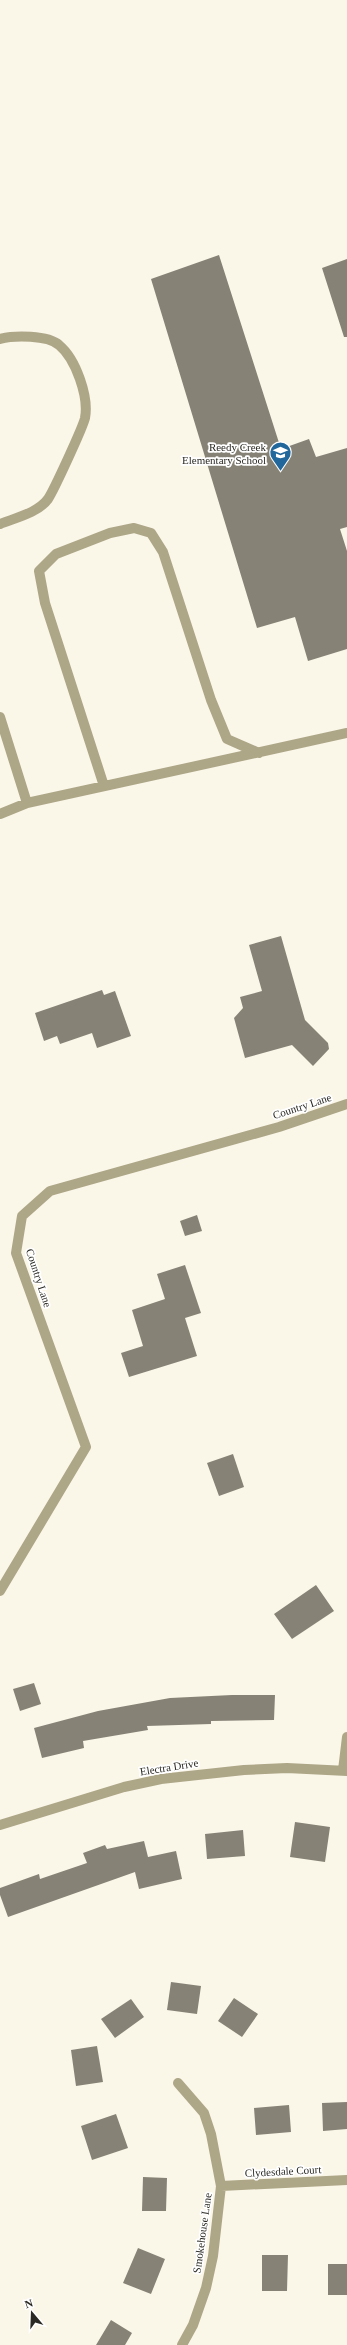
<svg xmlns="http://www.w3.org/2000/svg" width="347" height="2345" font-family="'Times New Roman',serif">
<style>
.building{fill:#868376}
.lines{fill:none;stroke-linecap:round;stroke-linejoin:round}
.lane{stroke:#ada687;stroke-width:10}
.street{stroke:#ada687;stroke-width:10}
.labels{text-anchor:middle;stroke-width:3.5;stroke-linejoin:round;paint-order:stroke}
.poi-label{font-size:11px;fill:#2a2924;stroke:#fff;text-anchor:end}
.street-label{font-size:11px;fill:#2a2924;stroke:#fff}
</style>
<rect width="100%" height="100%" fill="#faf6e8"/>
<!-- building -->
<path class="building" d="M219 255 281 449 309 439 316 457 347 448V527L340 529 347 551V649L308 661 295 617 257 628 151 279Z
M347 259V337H344L322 268Z
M281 936 305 1020 328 1043 329 1049 313 1066 292 1045 245 1058 234 1018 243 1008 240 997 262 991 249 945Z
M102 990 104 995 115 991 131 1036 97 1048 92 1033 60 1044 57 1036 44 1041 35 1013Z
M197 1215 202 1231 185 1236 180 1221Z
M185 1265 201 1313 185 1318 197 1356 129 1377 121 1353 143 1346 132 1310 165 1299 157 1274Z
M233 1454 244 1487 219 1496 207 1463Z
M316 1585 334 1611 292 1639 274 1614Z
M34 1683 41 1704 20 1711 13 1689Z
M232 1695H275L274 1720 211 1721V1724L147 1726 148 1730 83 1741 84 1748 42 1758 34 1728 98 1711 170 1698Z
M295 1822 330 1827 325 1862 290 1857Z
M243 1830 245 1856 207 1859 205 1834Z
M144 1841 148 1857 176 1851 182 1879 139 1889 135 1872 8 1917 0 1895V1888L39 1874 40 1879 87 1863 83 1853 105 1845 107 1849Z
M171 1982 201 1986 197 2014 167 2010Z
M234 1998 258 2014 242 2037 218 2021Z
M131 1999 144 2017 115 2038 101 2019Z
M97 2046 103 2082 76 2086 71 2050Z
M347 2102V2129L323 2131 322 2103Z
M289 2105 291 2132 256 2135 254 2108Z
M116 2114 128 2148 92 2160 81 2126Z
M143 2177 167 2178 166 2211H142Z
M138 2248 165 2259 151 2294 123 2283Z
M262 2255H288L287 2291H262Z
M328 2264H347V2295H328Z
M111 2320 132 2333 125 2345H96Z"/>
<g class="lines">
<!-- lane -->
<path class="lane" d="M0 339C14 335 48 335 59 345 76 359 89 397 85 418 83 427 54 490 48 499 38 513 15 518 0 524
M0 717 27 803
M104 786 45 603 39 571 56 554 110 533 134 528 151 533 163 552 211 700 227 739 259 753
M0 814 27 803 347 733"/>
<!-- street -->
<path class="street" d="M0 1591 86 1447 16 1253 22 1216 50 1191 279 1127 347 1104
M343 1770 347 1737
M0 1825 124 1787 161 1779 244 1770 287 1768 347 1771
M178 2083 204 2113 211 2134 221 2186 213 2256 206 2288 193 2325 182 2345
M221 2186 347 2180"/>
</g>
<!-- icons -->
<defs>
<symbol id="school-pin" viewBox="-11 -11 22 30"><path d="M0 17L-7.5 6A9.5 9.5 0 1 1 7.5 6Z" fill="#22679b" stroke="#fff"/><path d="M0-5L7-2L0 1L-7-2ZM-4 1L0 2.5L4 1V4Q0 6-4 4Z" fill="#fff"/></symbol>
</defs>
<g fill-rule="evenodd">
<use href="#school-pin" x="268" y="440" width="25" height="34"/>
</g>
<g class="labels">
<!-- poi labels -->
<g class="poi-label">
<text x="266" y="451">Reedy Creek<tspan x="266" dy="13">Elementary School</tspan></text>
</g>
<!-- street labels -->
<g class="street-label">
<text transform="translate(302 1106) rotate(-18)" y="4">Country Lane</text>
<text transform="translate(39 1278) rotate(72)" y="4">Country Lane</text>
<text transform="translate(169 1767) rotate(-9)" y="4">Electra Drive</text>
<text transform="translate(283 2171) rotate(-3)" y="4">Clydesdale Court</text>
<text transform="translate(202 2233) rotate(-82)" y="4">Smokehouse Lane</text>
</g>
</g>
<!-- north arrow -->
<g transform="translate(32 2313) rotate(341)" stroke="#ffffff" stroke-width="3" paint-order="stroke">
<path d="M0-3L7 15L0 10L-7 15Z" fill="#2a2924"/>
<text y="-6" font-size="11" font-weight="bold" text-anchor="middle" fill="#2a2924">N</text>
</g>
</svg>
